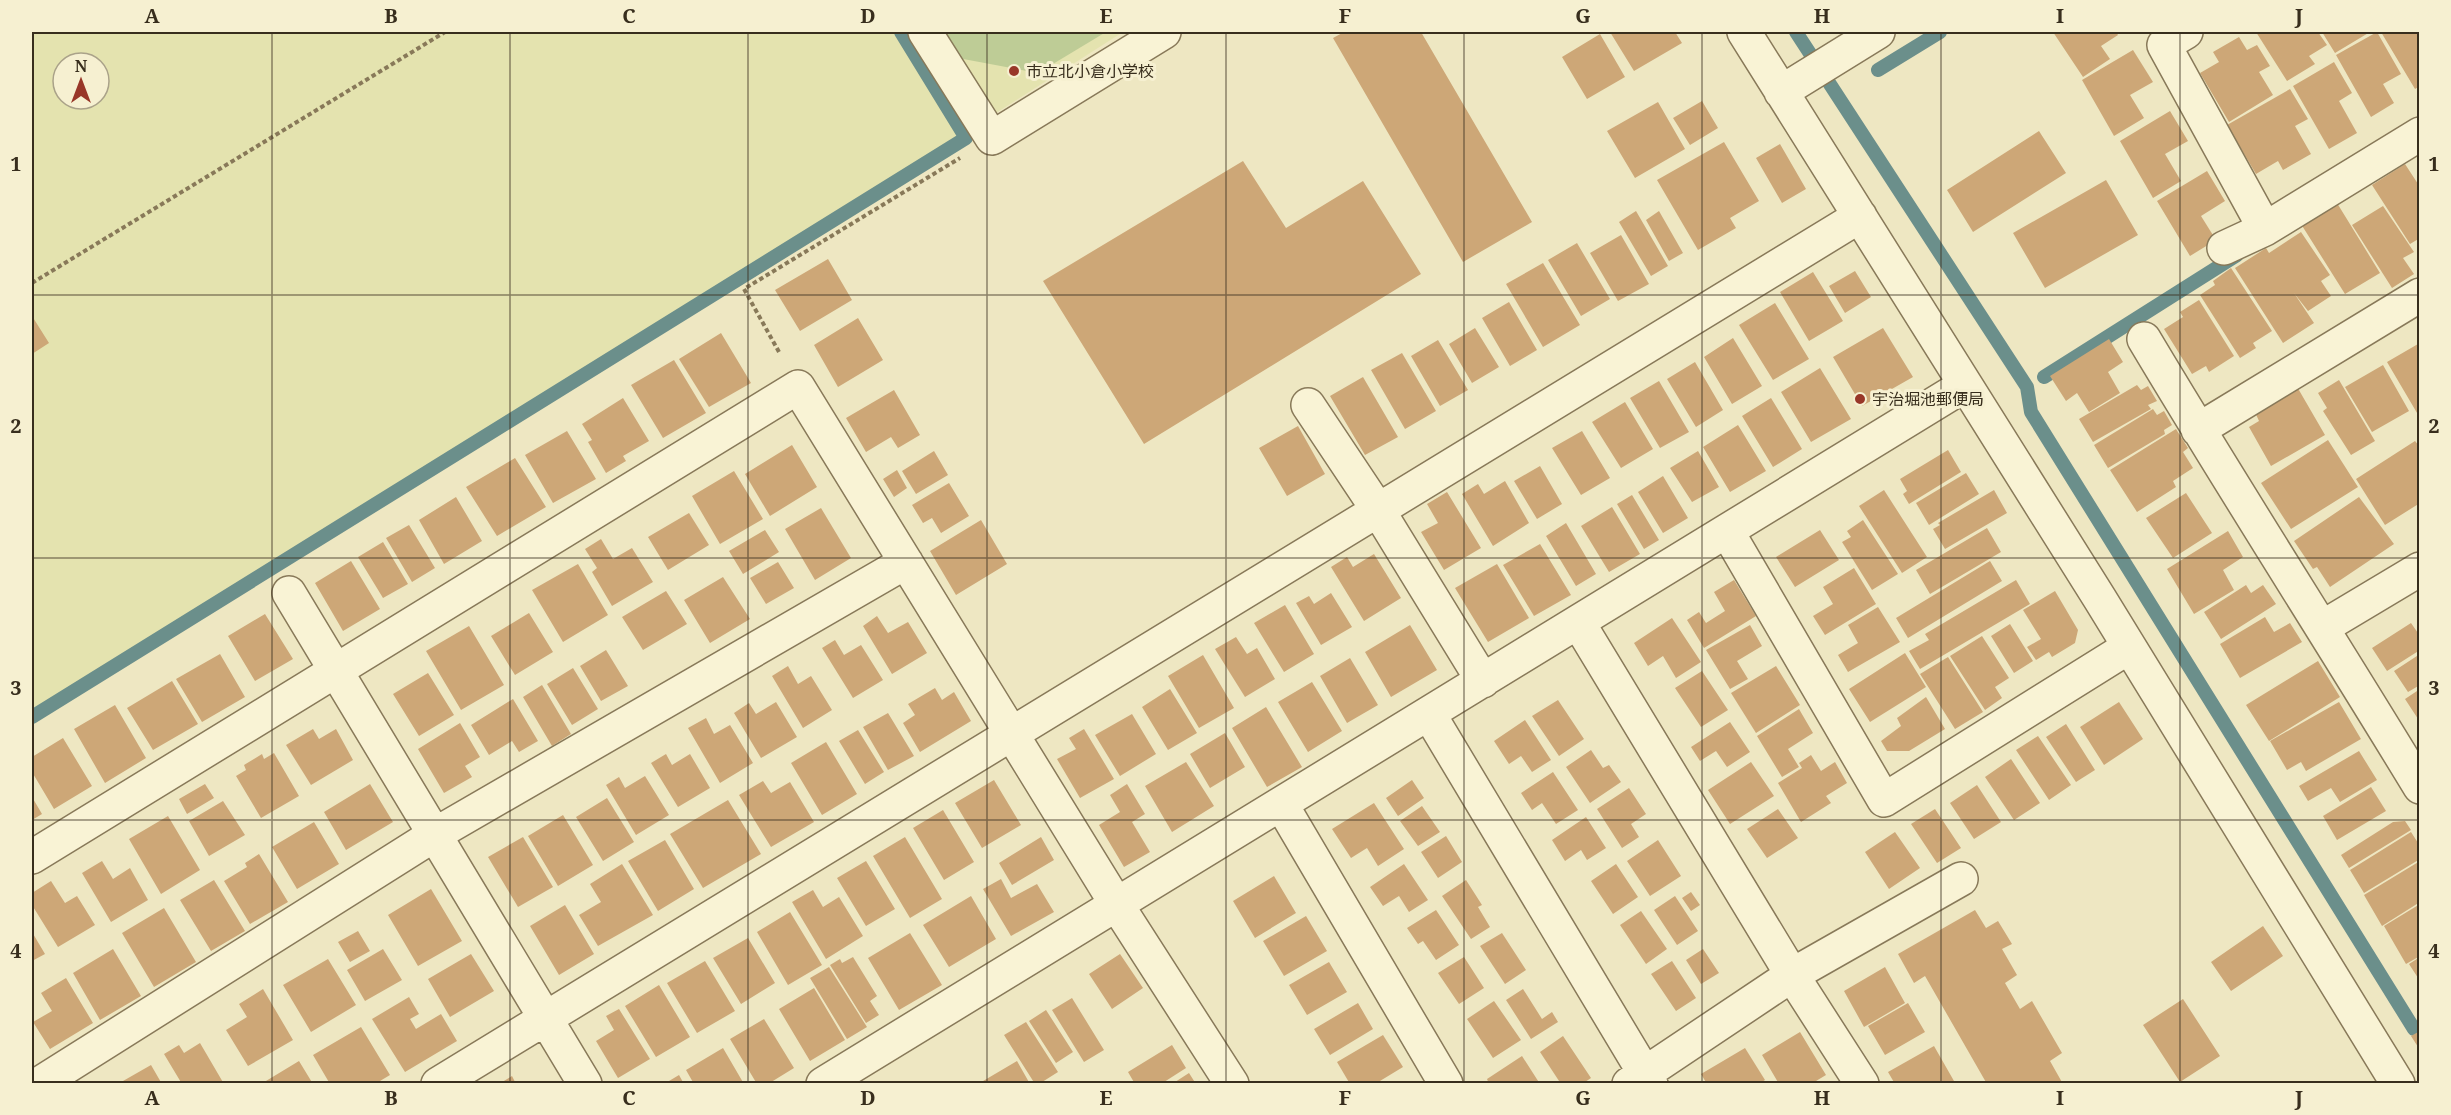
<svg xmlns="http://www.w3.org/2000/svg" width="2451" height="1115" font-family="'Noto Serif','Noto Sans JP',serif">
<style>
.farmland{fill:#e4e3af;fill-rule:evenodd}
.green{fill:#becc96}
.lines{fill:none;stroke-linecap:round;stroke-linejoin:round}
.stream{stroke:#6b8f8b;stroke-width:14}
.building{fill:#cda777}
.minor-casing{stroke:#887959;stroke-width:36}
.path{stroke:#887959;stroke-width:4;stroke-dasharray:4.5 3;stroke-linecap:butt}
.minor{stroke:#f9f3d5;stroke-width:33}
.grid{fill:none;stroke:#382e1d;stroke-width:1.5;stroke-opacity:0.55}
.poi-dot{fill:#983728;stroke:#f6f0d1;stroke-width:2}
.labels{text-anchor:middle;stroke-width:6;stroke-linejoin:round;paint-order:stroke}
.poi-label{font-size:16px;fill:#382e1d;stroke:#f6f0d1;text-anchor:start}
.neatline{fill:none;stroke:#382e1d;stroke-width:2}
.grid-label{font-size:20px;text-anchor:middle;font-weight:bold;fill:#382e1d}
</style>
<rect width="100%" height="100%" fill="#eee7c2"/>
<!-- farmland -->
<path class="farmland" d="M32 32H1123L955 139 911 177 32 711ZM63 63H99V99H63Z"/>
<!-- green -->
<path class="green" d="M943 32H1106L1038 73 958 58Z"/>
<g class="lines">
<!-- stream -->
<path class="stream" d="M1796 32 2027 387 2031 412 2414 1029
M1878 70 1940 32
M2044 377 2237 255
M32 717 966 138 901 32"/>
</g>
<!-- building -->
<path class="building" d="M1344 32H1421L1532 222 1463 262 1333 38Z
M1610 32H1675L1682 43 1634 71Z
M2053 32H2116L2118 35 2101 46 2110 59 2083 77Z
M2256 32H2318L2327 45 2309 56 2315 64 2287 81Z
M2322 32H2370L2335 53Z
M2377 32 2401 74 2383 84 2394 103 2371 117 2336 55Z
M2381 32H2420V86L2415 89Z
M1600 34 1625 77 1587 99 1562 57Z
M2239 37 2247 50 2257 45 2270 66 2259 72 2273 95 2229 122 2200 73 2219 62 2213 52Z
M2133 50 2153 82 2130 95 2144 118 2114 136 2082 80Z
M2334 62 2352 93 2339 101 2357 133 2329 149 2293 86Z
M2290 89 2308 119 2295 126 2311 154 2283 170 2278 161 2256 174 2227 125Z
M1702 101 1718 128 1690 145 1673 118Z
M1658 102 1685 149 1635 178 1607 131Z
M2170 111 2188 141 2165 154 2181 181 2153 198 2120 141Z
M2039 131 2066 173 1973 232 1947 190Z
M1724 142 1759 201 1730 218 1736 228 1698 250 1657 180Z
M1780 144 1806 189 1782 203 1756 158Z
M1243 161 1286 228 1363 181 1421 274 1144 444 1043 281Z
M2405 164 2420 187V238L2410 244 2372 185Z
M2207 171 2225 201 2201 216 2216 240 2190 256 2157 201Z
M2106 180 2138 235 2045 288 2013 233Z
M2337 203 2380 273 2345 294 2301 224Z
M2383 206 2414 252 2403 258 2414 274 2392 288 2352 225Z
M1636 211 1668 266 1651 276 1619 222Z
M1659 211 1683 253 1669 261 1646 220Z
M2301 232 2330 275 2321 281 2331 296 2308 311 2294 293 2314 323 2283 343 2235 268 2266 248 2269 253Z
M1621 235 1649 284 1618 301 1590 253Z
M1577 243 1610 299 1581 316 1548 260Z
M828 259 852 300 800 331 775 290Z
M1543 263 1580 325 1543 347 1506 284Z
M2231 268 2272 331 2253 343 2256 348 2240 358 2200 295 2215 285 2213 281Z
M1855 271 1871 297 1845 313 1829 286Z
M1813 272 1843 321 1809 341 1780 292Z
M2199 300 2234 356 2209 372 2206 366 2192 374 2164 329 2183 317 2180 312Z
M1509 302 1537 350 1510 366 1482 318Z
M1775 303 1809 359 1773 380 1739 325Z
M32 316 49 343 32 354Z
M858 318 883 360 838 387 814 345Z
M1475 328 1499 367 1472 383 1449 344Z
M1883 328 1913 377 1862 406 1833 357Z
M721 333 751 383 709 407 679 359Z
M1733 338 1762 386 1732 404 1704 357Z
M2109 339 2123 362 2108 372 2120 393 2089 412 2077 393 2066 401 2050 376Z
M1438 340 1468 390 1440 406 1411 356Z
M2418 344 2420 347V418L2387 362Z
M1402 353 1436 411 1405 429 1371 370Z
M674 360 706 413 663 438 631 385Z
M1695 362 1723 410 1696 427 1667 379Z
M2383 365 2409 411 2372 432 2345 387Z
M1820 368 1851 419 1811 442 1781 392Z
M1363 377 1398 437 1365 455 1330 396Z
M2339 380 2375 441 2351 455 2323 411 2327 408 2318 393Z
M1659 381 1689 432 1660 448 1630 398Z
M2137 385 2141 390 2148 386 2157 401 2148 405 2151 409 2093 442 2079 419Z
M2296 385 2325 435 2271 466 2249 427 2259 421 2254 410Z
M894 390 920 435 898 448 891 437 866 452 846 418Z
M623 398 649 441 623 456 626 461 606 473 588 442 592 440 582 424Z
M1771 398 1802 449 1773 467 1742 416Z
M1625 402 1653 449 1621 468 1592 422Z
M2153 409 2157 415 2164 411 2172 425 2164 430 2165 434 2108 468 2094 445Z
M1738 425 1766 471 1730 492 1703 447Z
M1298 426 1325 474 1287 496 1259 448Z
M2176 429 2188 448 2183 452 2193 468 2173 481 2176 487 2137 512 2110 470Z
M567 431 596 479 553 503 525 455Z
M1582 431 1610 478 1581 495 1552 448Z
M2328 440 2358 487 2291 529 2261 483Z
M2415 441 2420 447V503L2385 525 2356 479Z
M792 445 817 487 770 516 745 474Z
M1948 450 1961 472 1909 504 1903 494 1907 491 1900 479Z
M934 451 948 475 916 494 902 471Z
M1698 451 1719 487 1692 502 1670 468Z
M515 458 546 507 497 536 466 487Z
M1540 466 1562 504 1537 519 1514 481Z
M897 470 907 488 894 497 883 479Z
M734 471 763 519 720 544 692 496Z
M1966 473 1979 494 1929 525 1916 503Z
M1663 476 1688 518 1663 533 1638 492Z
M1505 481 1529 523 1493 546 1462 494 1478 484 1484 494Z
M949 483 969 516 941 533 932 518 923 523 912 505Z
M1884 490 1927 557 1902 573 1859 506Z
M1994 490 2007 513 1945 549 1933 529 1940 525 1938 523Z
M1447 492 1481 548 1444 570 1421 532 1438 523 1427 504Z
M2186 493 2212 533 2173 558 2146 518Z
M1632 495 1659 540 1644 549 1617 504Z
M456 497 482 541 444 564 419 520Z
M2359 497 2394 544 2330 587 2317 567 2313 569 2294 541Z
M1612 507 1640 554 1609 572 1581 526Z
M821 508 851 558 815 580 785 529Z
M689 513 709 545 668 570 648 537Z
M981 520 1007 564 956 595 930 551Z
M1863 520 1898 574 1872 590 1842 542 1851 537 1847 531Z
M1566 523 1596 574 1576 586 1546 536Z
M409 525 435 568 412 582 386 538Z
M1987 528 2001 552 1930 594 1916 570Z
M765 530 779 552 743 574 729 551Z
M1820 530 1839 560 1795 587 1776 557Z
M2228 531 2243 557 2223 570 2234 590 2194 614 2167 569Z
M601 539 613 559 632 548 653 582 612 606 592 572 597 568 585 549Z
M383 542 408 584 383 598 358 557Z
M1540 544 1571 595 1534 616 1503 565Z
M1374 554 1401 598 1364 621 1331 567 1347 557 1353 567Z
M351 561 380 609 343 631 315 583Z
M1990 561 2002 581 1908 638 1896 618Z
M778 562 794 588 766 604 750 578Z
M578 564 608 615 563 642 532 590Z
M1497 564 1529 618 1488 642 1455 588Z
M1854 568 1876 604 1825 635 1813 616 1833 604 1823 587Z
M723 577 750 619 710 643 684 600Z
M1734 580 1756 616 1704 648 1687 620 1699 612 1706 623 1725 611 1714 592Z
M2016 580 2030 604 1920 669 1909 651 1929 640 1925 634Z
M2246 585 2251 593 2263 585 2276 604 2221 639 2204 612Z
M666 591 687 624 643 650 622 617Z
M2055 591 2078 630 2075 643 2052 657 2049 652 2036 660 2027 647 2041 639 2023 610Z
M1331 593 1352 627 1321 645 1296 603 1309 596 1314 604Z
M1285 605 1314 654 1284 672 1254 623Z
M1878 607 1900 642 1848 672 1838 655 1858 643 1848 625Z
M529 613 553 652 515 675 491 636Z
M265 614 293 659 255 681 228 636Z
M877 616 888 633 908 622 927 653 892 674 863 626Z
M2265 617 2274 632 2290 623 2302 642 2240 678 2220 644Z
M1672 618 1701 662 1676 678 1663 656 1648 666 1634 643Z
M2411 623 2420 636V650L2387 671 2372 648Z
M2010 624 2033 661 2014 673 1991 636Z
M1410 625 1437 670 1391 697 1365 652Z
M1750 625 1762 646 1737 661 1748 679 1730 689 1706 650Z
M469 626 504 685 461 710 426 651Z
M1982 636 2009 678 1995 687 2002 698 1985 710 1950 656Z
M1236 637 1247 654 1257 648 1275 679 1245 697 1215 649Z
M835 640 844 655 861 645 883 680 853 698 822 648Z
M606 650 628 686 601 701 580 666Z
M1905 653 1926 687 1870 722 1849 689Z
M220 654 245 697 202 722 176 679Z
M2420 654V685L2408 692 2394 671Z
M1203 655 1234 708 1199 728 1168 676Z
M1948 657 1983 712 1955 729 1920 674Z
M1350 658 1378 705 1347 723 1320 676Z
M2318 661 2340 697 2269 741 2246 705Z
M788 666 798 684 811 676 832 710 803 728 772 676Z
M1776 666 1800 705 1756 733 1731 693Z
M573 668 598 709 572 725 547 684Z
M1702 671 1728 710 1701 727 1675 688Z
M428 673 454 715 419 736 393 694Z
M172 681 198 724 153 750 127 708Z
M1312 682 1342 731 1308 752 1278 702Z
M542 685 571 734 552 746 523 697Z
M935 688 942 700 954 692 971 721 920 752 903 723 915 715 908 704Z
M1170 689 1197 733 1168 750 1142 707Z
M2420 689V722L2405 699Z
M1926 697 1945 729 1909 751H1887L1881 741 1901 726 1897 718Z
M513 699 538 741 519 752 512 741 489 755 471 725Z
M1558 700 1584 739 1559 756 1532 716Z
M776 702 797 737 761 758 734 713 749 703 756 714Z
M2119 702 2143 739 2104 765 2080 727Z
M2339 702 2361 739 2306 771 2301 762 2287 770 2270 741Z
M115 705 146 758 105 783 74 729Z
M1266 707 1302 767 1267 787 1232 728Z
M1799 709 1813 733 1788 749 1799 767 1782 777 1757 736Z
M888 713 914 756 888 770 863 727Z
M1132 714 1156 754 1120 776 1095 735Z
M706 718 714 734 730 725 753 763 720 783 688 728Z
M1525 720 1551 760 1532 772 1521 756 1509 764 1494 741Z
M1730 722 1750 752 1727 767 1716 751 1700 761 1691 747Z
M460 723 480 757 465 766 472 777 444 793 418 749Z
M2066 724 2095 770 2076 782 2046 737Z
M313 729 319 739 336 729 353 760 311 785 286 745Z
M1084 729 1114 779 1080 798 1057 759 1076 749 1069 738Z
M858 730 884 772 865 784 839 741Z
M1225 733 1245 767 1210 788 1190 754Z
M2038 736 2071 785 2049 800 2016 750Z
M63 738 92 786 54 809 32 772V757Z
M826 742 857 794 822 815 791 763Z
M1591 750 1603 768 1609 765 1621 782 1590 803 1566 767Z
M2359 751 2377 780 2340 802 2331 788 2308 801 2299 786Z
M274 753 299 796 261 818 236 776 246 770 244 765 262 754 264 759Z
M666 754 672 765 690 754 710 788 678 807 651 763Z
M1811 755 1821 771 1835 762 1847 783 1826 796 1831 803 1801 822 1778 783 1802 768 1799 763Z
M2011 759 2040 803 2014 820 1985 777Z
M1186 762 1214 806 1172 832 1145 786Z
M1751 762 1774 796 1730 824 1708 790Z
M1553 772 1578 810 1556 824 1542 803 1532 810 1521 793Z
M645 776 669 815 636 835 606 785 619 777 625 788Z
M994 780 1021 825 982 848 955 803Z
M1412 780 1424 798 1398 816 1386 798Z
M763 781 771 793 790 782 814 822 771 847 739 795Z
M205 784 214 798 187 814 179 799Z
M370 784 393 822 346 850 324 812Z
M1127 784 1145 814 1132 822 1150 852 1124 867 1099 825 1120 812 1110 795Z
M1977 785 2001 822 1974 839 1950 803Z
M2371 787 2386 811 2337 840 2323 816Z
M1629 788 1646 814 1631 824 1639 837 1622 848 1597 809Z
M32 797 42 814 32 820Z
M607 798 634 842 603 861 576 817Z
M728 800 761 854 703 888 670 834Z
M223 801 245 835 209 856 189 821Z
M1374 803 1404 849 1378 866 1367 848 1351 858 1332 829Z
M1422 806 1440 832 1418 846 1400 821Z
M1778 809 1798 838 1767 858 1747 829Z
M1935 809 1961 848 1937 863 1911 824Z
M943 810 974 862 944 880 913 828Z
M563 815 593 865 558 886 528 836Z
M168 816 200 870 161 894 129 839Z
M1586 817 1606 848 1587 860 1581 850 1565 861 1552 840Z
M2405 821 2411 830 2349 868 2341 855 2393 822Z
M314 822 339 864 297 889 272 847Z
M1895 832 1920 868 1889 889 1865 852Z
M2411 832 2420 846V859L2364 893 2350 870Z
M1446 836 1462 862 1438 878 1421 852Z
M523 837 553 887 518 907 488 857Z
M905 837 942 899 910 918 873 856Z
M1041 837 1054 860 1012 885 999 863Z
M665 840 694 889 658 911 628 861Z
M1658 840 1681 876 1650 896 1627 861Z
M259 854 288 902 250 924 224 881 247 867 245 863Z
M102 861 113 879 130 868 148 900 111 922 82 873Z
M866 861 895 909 866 926 837 878Z
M2420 861V902L2382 926 2364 895Z
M622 864 653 915 598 946 579 915 601 902 590 884Z
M1404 864 1428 900 1409 912 1399 896 1383 906 1370 887Z
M1616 864 1638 897 1613 914 1591 881Z
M1274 876 1296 913 1255 938 1233 901Z
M1001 879 1011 898 1037 884 1054 912 1011 936 983 889Z
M214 880 245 931 211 951 180 900Z
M1466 880 1482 905 1478 907 1490 927 1471 939 1442 896Z
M51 881 65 903 77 896 95 925 58 947 32 905V893Z
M431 889 462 941 418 966 388 915Z
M813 890 823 907 839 897 863 936 826 959 792 902Z
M1691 892 1700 905 1691 911 1682 898Z
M971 896 996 939 949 967 923 925Z
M1675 896 1698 931 1677 945 1654 910Z
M2420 904V956L2406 964 2384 926Z
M565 905 594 954 559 975 530 926Z
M164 908 196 962 154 987 122 933Z
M1436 910 1459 945 1436 960 1423 941 1418 944 1407 928Z
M1975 910 1986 928 1998 921 2012 944 2002 949 2017 975 2005 983 2020 1009 2032 1001 2062 1053 2050 1061 2063 1084H1987L1925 976 1914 983 1898 954Z
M1641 911 1667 949 1646 964 1620 925Z
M790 912 822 965 788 985 757 932Z
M1306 916 1327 951 1284 976 1263 941Z
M2263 926 2283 956 2231 991 2211 962Z
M358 931 370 951 350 962 338 942Z
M32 932 45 954 32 961Z
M910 933 942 985 899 1010 868 958Z
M1502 933 1526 970 1505 984 1480 946Z
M748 938 775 983 741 1004 713 958Z
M113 949 141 996 100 1020 73 973Z
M383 949 402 980 365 1001 347 970Z
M1703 949 1719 973 1701 984 1686 960Z
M471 954 494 991 450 1017 428 979Z
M1120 954 1143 988 1112 1009 1089 974Z
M853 957 877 996 870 1001 879 1015 866 1023 830 965 840 959 842 963Z
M1464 957 1484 988 1459 1004 1438 973Z
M2420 957V981L2409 964Z
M328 959 356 1005 311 1032 283 985Z
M705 961 735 1011 697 1033 667 983Z
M1672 961 1696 998 1676 1011 1651 974Z
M1329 962 1347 992 1307 1015 1289 985Z
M829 967 867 1027 847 1039 810 978Z
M1885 967 1905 1003 1864 1027 1844 991Z
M66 978 93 1023 50 1049 33 1022 52 1011 41 993Z
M659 985 690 1037 656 1057 625 1006Z
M814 988 845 1040 810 1061 779 1009Z
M263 989 293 1040 248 1066 226 1030 247 1017 239 1004Z
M1523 989 1542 1019 1552 1012 1558 1022 1531 1039 1506 1000Z
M409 997 419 1014 410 1019 416 1029 441 1014 457 1041 405 1072 372 1019Z
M1072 998 1104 1050 1084 1062 1052 1010Z
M2183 999 2220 1056 2180 1082 2143 1025Z
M1494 1001 1521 1040 1493 1058 1467 1019Z
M1358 1003 1373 1029 1330 1055 1314 1029Z
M1908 1003 1925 1032 1885 1055 1868 1026Z
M619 1009 650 1059 618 1078 596 1041 614 1030 606 1016Z
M1046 1010 1073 1052 1056 1063 1029 1021Z
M764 1019 794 1068 768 1084H757L730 1039Z
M1026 1022 1058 1072 1039 1084H1035L1004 1035Z
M361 1027 390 1075 375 1084H330L313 1055Z
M2420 1031V1050L2411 1036Z
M1800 1032 1826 1075 1811 1084H1779L1762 1055Z
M1383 1035 1403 1067 1375 1084H1350L1337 1062Z
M1563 1036 1591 1078 1582 1084H1561L1540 1052Z
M200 1043 224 1084H182L164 1054 179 1045 184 1053Z
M1172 1045 1186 1068 1161 1084H1135L1128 1072Z
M1934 1046 1954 1081 1950 1084H1895L1888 1072Z
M723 1048 744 1084H694L686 1070Z
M1745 1048 1765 1080 1759 1084H1707L1701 1074Z
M1522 1056 1540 1084H1489L1487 1079Z
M299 1061 313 1084H261Z
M1017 1061 1030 1084H978Z
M151 1065 162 1084H125L123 1081Z
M1189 1073 1196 1084H1172Z
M679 1075 684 1084H664Z
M512 1076 516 1084H499Z"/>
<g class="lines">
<defs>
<path id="minor" d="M925 32 992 138 1164 32
M1744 32 2100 599 2398 1084
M2186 32 2164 45 2265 229
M1781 92 1878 32
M2224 248 2265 229 2420 134
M2144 339C2234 490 2329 637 2420 787
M1308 405 1378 510 1483 681
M2198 430 2420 295
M1727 531 1884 800 2129 647
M289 593 585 1084
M1578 622 1792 975 1862 1084
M2323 627 2420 569
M1429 714 1651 1084
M1281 804 1446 1084
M32 857 798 387 1117 905 1232 1084
M39 1084 434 835 906 562
M438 1084 1860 216
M823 1084 1965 385
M1629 1084 1792 975 1961 879"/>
</defs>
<!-- minor casing -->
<use href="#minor" class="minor-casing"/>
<!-- path -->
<path class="path" d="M32 283 445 32
M779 352 744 289 960 158"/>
<!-- minor -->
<use href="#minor" class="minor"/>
</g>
<!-- grid -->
<path class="grid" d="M272 32V1084M510 32V1084M748 32V1084M987 32V1084M1226 32V1084M1464 32V1084M1702 32V1084M1941 32V1084M2180 32V1084M32 295H2420M32 558H2420M32 820H2420"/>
<!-- markers -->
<g class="poi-dot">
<circle cx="1014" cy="71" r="6"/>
<circle cx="1860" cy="399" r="6"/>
</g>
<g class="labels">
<!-- poi labels -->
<g class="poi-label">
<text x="1026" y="77">市立北小倉小学校</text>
<text x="1872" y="405">宇治堀池郵便局</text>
</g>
</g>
<!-- border -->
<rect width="2451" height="1115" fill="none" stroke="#f6f0d1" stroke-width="66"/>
<!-- north arrow -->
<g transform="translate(81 81)"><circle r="28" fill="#f6f0d1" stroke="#aaa289" stroke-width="1.5"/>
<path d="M0-4.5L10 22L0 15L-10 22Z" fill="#983728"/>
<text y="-9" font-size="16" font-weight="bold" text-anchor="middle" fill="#382e1d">N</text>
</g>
<rect x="33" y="33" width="2385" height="1049" class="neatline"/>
<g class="grid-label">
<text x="152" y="23">A</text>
<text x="391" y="23">B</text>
<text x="629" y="23">C</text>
<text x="868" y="23">D</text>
<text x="1106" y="23">E</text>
<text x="1345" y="23">F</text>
<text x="1583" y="23">G</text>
<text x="1822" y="23">H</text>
<text x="2060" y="23">I</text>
<text x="2299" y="23">J</text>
<text x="16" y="171">1</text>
<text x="2434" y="171">1</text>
<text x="16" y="433">2</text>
<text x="2434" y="433">2</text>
<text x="16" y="695">3</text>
<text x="2434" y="695">3</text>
<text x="16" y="958">4</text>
<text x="2434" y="958">4</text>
<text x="152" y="1105">A</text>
<text x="391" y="1105">B</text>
<text x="629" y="1105">C</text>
<text x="868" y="1105">D</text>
<text x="1106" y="1105">E</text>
<text x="1345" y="1105">F</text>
<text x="1583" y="1105">G</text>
<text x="1822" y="1105">H</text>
<text x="2060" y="1105">I</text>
<text x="2299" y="1105">J</text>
</g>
</svg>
